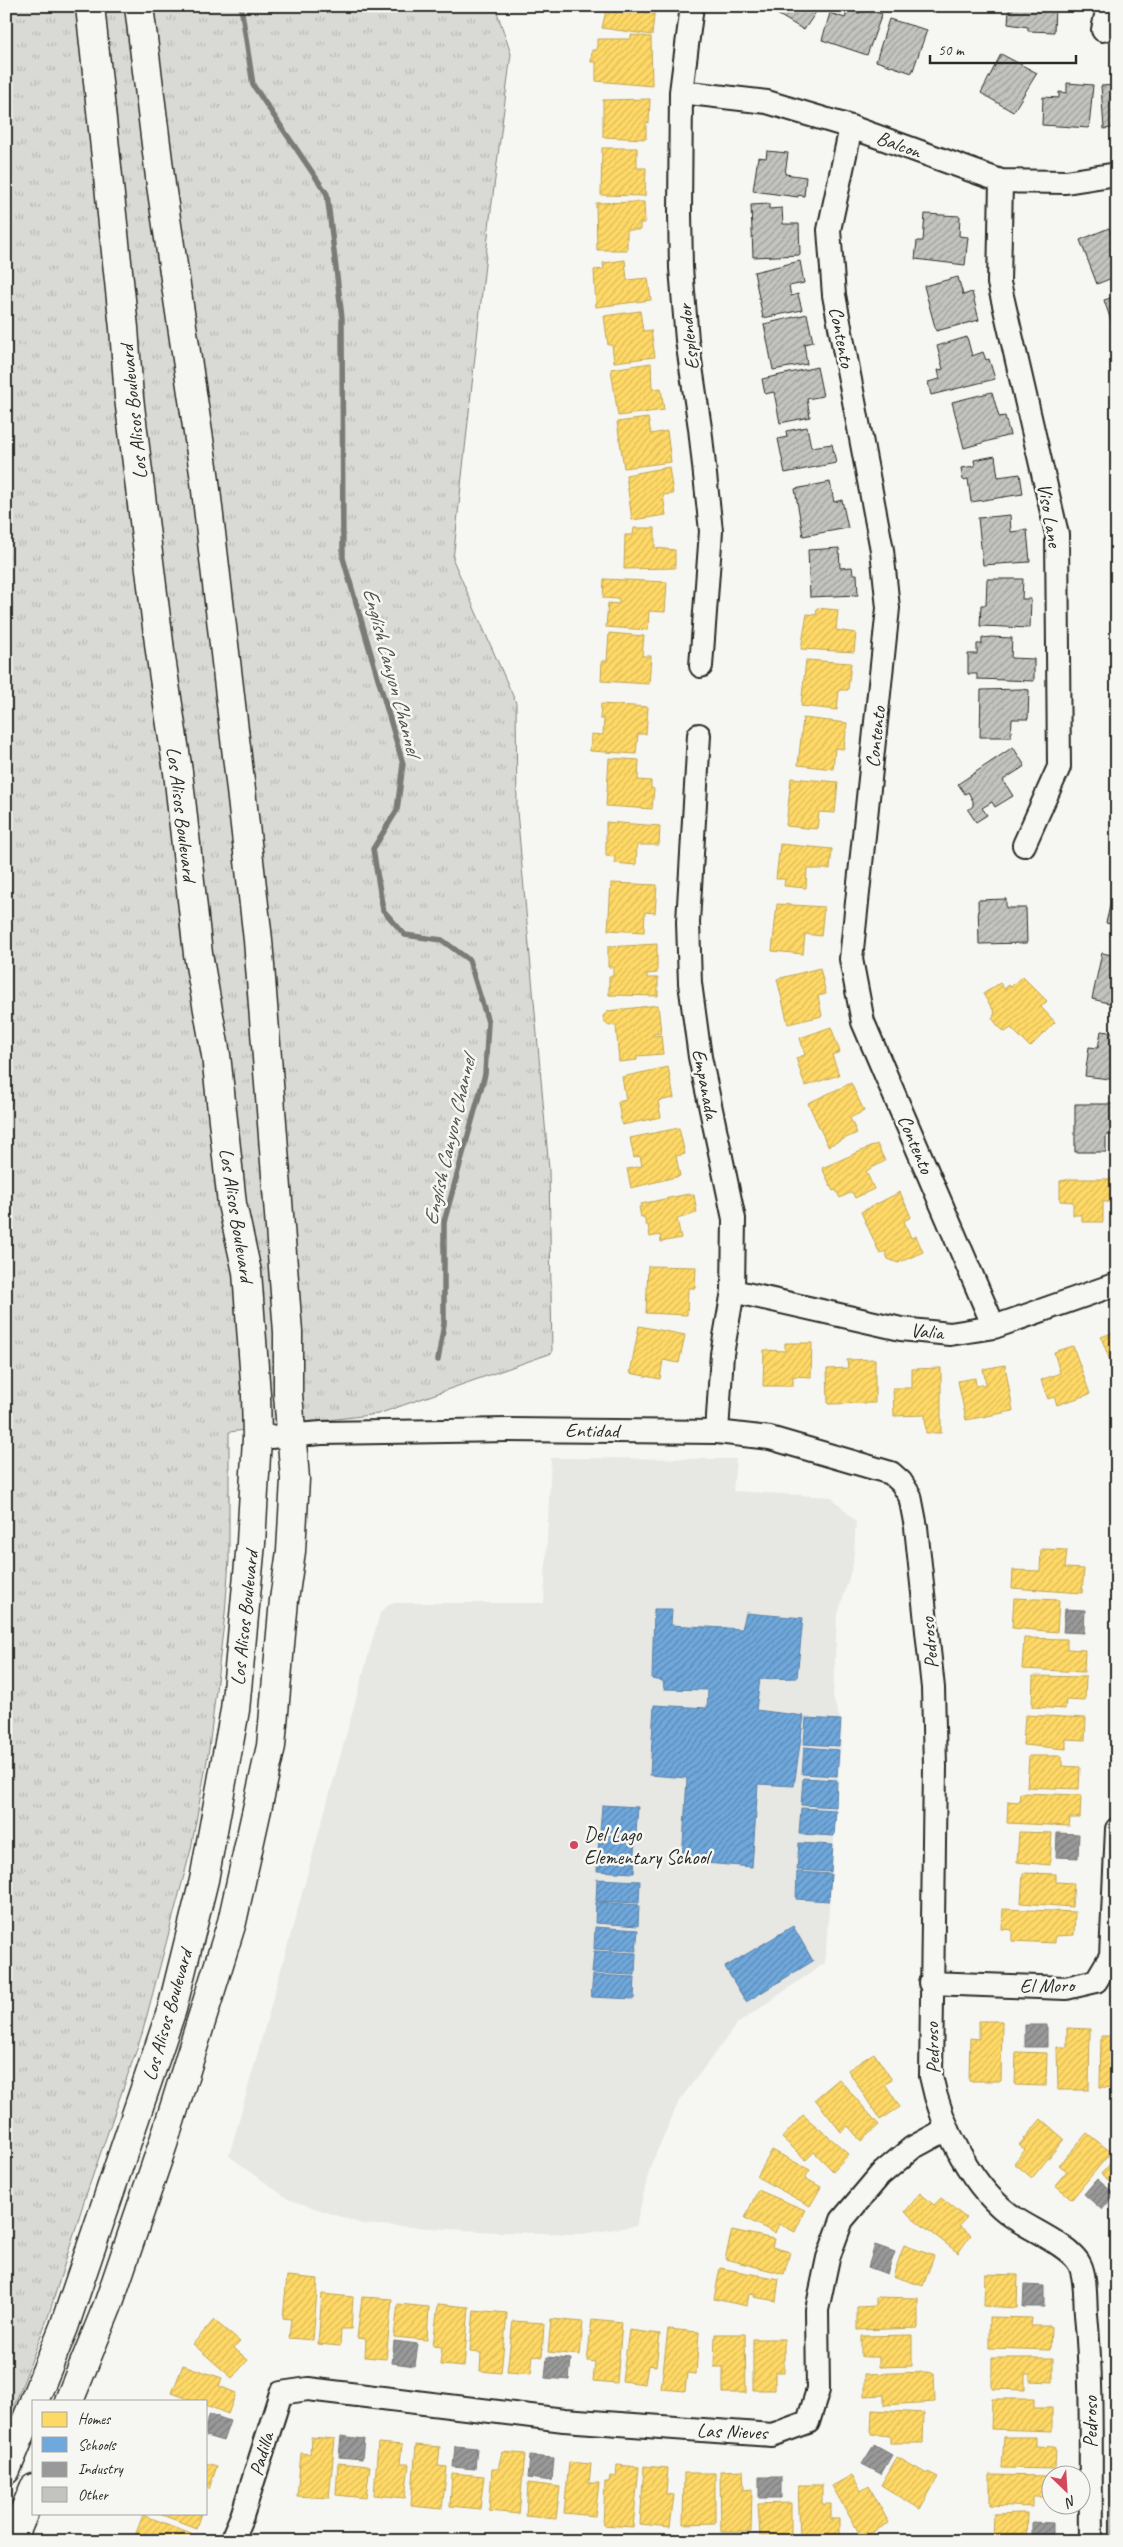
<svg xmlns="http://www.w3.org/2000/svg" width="1123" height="2547" font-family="Caveat,sans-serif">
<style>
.built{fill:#e7e7e3}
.grass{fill:url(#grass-tufts);stroke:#828280}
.homes{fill:url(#homes-hatch);stroke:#bfa554}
.schools{fill:url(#schools-hatch);stroke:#5b82a7}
.industry{fill:url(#industry-hatch);stroke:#787878}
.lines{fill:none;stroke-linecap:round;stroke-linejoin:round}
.stream{stroke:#7a7a78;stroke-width:5.5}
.building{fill:url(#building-hatch);stroke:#2b2b2b}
.minor-casing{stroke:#2b2b2b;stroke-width:26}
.secondary-casing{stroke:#2b2b2b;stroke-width:31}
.minor{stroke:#f6f6f2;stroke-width:22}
.secondary{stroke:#f6f6f2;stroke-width:28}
.poi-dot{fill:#d1495b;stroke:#f6f6f2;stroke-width:2}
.labels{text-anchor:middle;stroke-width:5;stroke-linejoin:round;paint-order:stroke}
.street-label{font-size:20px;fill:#2b2b2b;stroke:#f6f6f2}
.poi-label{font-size:20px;fill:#2b2b2b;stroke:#f6f6f2;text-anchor:start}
.water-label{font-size:21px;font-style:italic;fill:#525251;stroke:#f6f6f2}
</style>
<defs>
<pattern id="grass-tufts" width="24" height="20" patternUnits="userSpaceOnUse" patternTransform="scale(1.25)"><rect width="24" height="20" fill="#d9d9d5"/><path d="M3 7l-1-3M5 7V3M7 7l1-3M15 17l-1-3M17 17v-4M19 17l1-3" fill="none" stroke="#babab7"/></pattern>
<pattern id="homes-hatch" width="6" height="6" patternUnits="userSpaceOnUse" patternTransform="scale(1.25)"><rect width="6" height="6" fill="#ffd966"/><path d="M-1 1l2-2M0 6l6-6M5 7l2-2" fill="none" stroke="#dbba59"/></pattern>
<pattern id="schools-hatch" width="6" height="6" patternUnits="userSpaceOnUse" patternTransform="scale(1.25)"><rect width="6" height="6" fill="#6fa8dc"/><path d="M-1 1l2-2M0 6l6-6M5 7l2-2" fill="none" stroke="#5b89b3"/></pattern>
<pattern id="industry-hatch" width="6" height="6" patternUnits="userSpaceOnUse" patternTransform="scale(1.25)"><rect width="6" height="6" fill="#999"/><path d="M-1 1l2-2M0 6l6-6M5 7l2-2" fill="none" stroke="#7d7d7d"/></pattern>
<pattern id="building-hatch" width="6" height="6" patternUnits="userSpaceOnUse" patternTransform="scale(1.25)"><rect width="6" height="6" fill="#c3c3c0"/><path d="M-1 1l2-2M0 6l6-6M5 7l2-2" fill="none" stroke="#9f9f9c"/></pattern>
</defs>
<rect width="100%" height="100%" fill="#f6f6f2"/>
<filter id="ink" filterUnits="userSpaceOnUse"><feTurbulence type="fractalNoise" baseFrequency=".02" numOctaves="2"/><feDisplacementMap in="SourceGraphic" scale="10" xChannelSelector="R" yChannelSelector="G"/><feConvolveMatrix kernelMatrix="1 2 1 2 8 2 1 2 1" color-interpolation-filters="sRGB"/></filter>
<g filter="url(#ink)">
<!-- built -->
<path class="built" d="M551 1458 736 1459 733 1491 832 1497 856 1522 853 1564 837 1618 833 1697 842 1727 825 1963 737 2024 679 2101 650 2167 636 2226 581 2234 499 2232 362 2224 288 2199 229 2156 380 1613 391 1603H544Z"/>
<!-- grass -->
<path class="grass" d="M6 6H495L511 54 490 218 453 560 516 703 517 811 549 1169 552 1353 378 1414 229 1432V1560L225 1614 209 1749 191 1849 142 2034 85 2198 49 2314 6 2428V117L15 103 6 83Z
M1111 2393H1117V2541H1112Z"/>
<!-- homes -->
<path class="homes" d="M607 6H655L652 35 602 28Z
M631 35 651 37 652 86 596 81V62H591L592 50H597V39H631Z
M650 99 649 123 646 122V139L603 137V100Z
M602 148H637V168H646L645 196 601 195Z
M638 202H644L645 223H640V230H627V250H597L596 203Z
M625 260 627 280 648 278 651 300 596 307 594 270 604 269 603 263Z
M640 311 643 331 651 330 655 357 614 362 612 345H608L604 316Z
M651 363 652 389 661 388 664 410 618 416 611 369Z
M648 418 651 434 667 431 671 462 624 468 617 422Z
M669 467 673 494 663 495 666 515 632 520 626 475Z
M634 528H655V548L675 550V568L624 569 625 535H633Z
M604 579 667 582 665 612 649 611 648 630 606 627 608 603 619 604V599L603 598Z
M817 608 838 610 836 630 856 633 854 652 801 649 807 614 816 615Z
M609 633 644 636 642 656H651L649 684 601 681 602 661H607Z
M806 660 851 663 848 690H839L837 710 801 706Z
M601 704 648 707 646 734H638L636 754 590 751 591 734 603 735 604 719H600Z
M803 718 847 723 844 749 835 748 833 769 798 765Z
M609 758 639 760 638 780 651 781V788L654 789 652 809 606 806Z
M791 778 838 782 835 813 819 812 817 829 786 826Z
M606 822 660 826 659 845H637L636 865 614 863 615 857 606 856Z
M780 844 832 849 830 869H807L806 888 784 886 785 879H776Z
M611 883 657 885 655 913 645 912 644 932 608 930Z
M777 904 824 907 821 936 805 934 803 954 772 951Z
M657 944V973L647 974V978H658V996L609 995V976H613V967H608V947Z
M820 968 826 994 818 996 822 1016 788 1024 777 979Z
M1022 976 1047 1001 1041 1007 1055 1022 1030 1047 1011 1028 1005 1032 998 1026 992 1018 995 1013 983 994 1000 983 1004 989 1009 985 1011 987Z
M658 1005 661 1033 653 1034V1036L661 1035 663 1054 637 1056V1060L619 1062 616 1025 609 1026 604 1022 603 1016 608 1011Z
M831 1027 840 1052 832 1055 839 1075 805 1086 796 1058 805 1055 800 1038Z
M668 1067 674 1098 658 1101 661 1117 622 1125 618 1102 626 1100 622 1077Z
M851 1083 864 1111 850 1118 857 1133 828 1146 808 1103Z
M679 1128 685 1154 676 1156 680 1176 631 1188 627 1169 642 1166 640 1156 634 1158 630 1138Z
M877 1144 885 1161 866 1171 874 1189 855 1198 852 1192 840 1198 836 1190 833 1191 822 1168Z
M1071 1179H1117V1202H1103V1222H1082V1215H1073V1202L1060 1201V1181Z
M900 1192 911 1217 904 1221 911 1238 916 1236 923 1252 898 1263 888 1259 885 1251 880 1254 861 1212Z
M688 1194 694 1195 697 1213 677 1219 681 1238 661 1242 660 1235 650 1237 648 1225H646L644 1217H641L639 1207H642L641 1204Z
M648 1266 696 1267 695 1288H688L687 1315 646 1313Z
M639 1326 685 1335 679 1363 663 1360 660 1379 630 1373Z
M1117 1331V1379L1101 1337Z
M785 1343H812L811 1377 793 1376V1386H763L764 1350 785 1351Z
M1073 1346 1090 1394 1057 1405 1054 1397 1048 1399 1041 1380 1060 1373 1054 1352Z
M875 1359V1403L828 1404 827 1369 848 1368 847 1360Z
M1005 1365 1013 1411 966 1420 958 1381 975 1378 976 1386 986 1384 983 1369Z
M941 1368V1433H926L925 1415 894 1416 893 1388H912V1369Z
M1041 1549 1067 1550 1065 1568 1084 1569 1082 1593 1012 1588 1013 1570 1040 1571Z
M1014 1598 1059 1600 1057 1632 1012 1628Z
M1024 1638 1067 1639V1649L1085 1650 1084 1672 1022 1669Z
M1033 1676 1086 1677 1085 1701 1066 1700 1065 1709 1032 1707Z
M1025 1715 1086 1718 1085 1740 1066 1739V1749L1023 1745Z
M1029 1756H1062V1766L1080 1767 1079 1789 1027 1787Z
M1020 1793 1081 1795 1080 1818H1070L1069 1826 1007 1823 1008 1801 1019 1802Z
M1019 1832 1052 1833 1050 1865 1017 1862Z
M1023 1873 1056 1874V1882L1074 1883 1072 1907 1021 1903Z
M1003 1909 1075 1912 1074 1935 1055 1936V1943L1012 1941V1930L1002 1929Z
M979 2021H1002L1001 2081H969L970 2038 979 2039Z
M1067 2028 1090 2029 1089 2090H1058L1057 2047H1067Z
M1101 2036H1117V2088L1100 2087Z
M1016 2052 1047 2053 1046 2086 1015 2085Z
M874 2053 892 2080 885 2084 900 2107 880 2120 848 2070Z
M839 2079 879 2125 861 2141 848 2126 841 2132 815 2099Z
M803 2115 849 2154 833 2171 814 2152 806 2160 782 2138Z
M1041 2119 1064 2139 1032 2178 1014 2163 1025 2150 1019 2145Z
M1087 2133 1111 2152 1072 2199 1055 2185 1067 2171 1059 2165Z
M772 2150 810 2170 805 2178 821 2187 810 2206 757 2177Z
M1117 2156V2187L1101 2174Z
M758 2190 805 2210 795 2232 779 2224 775 2233 745 2218Z
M920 2193 934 2205 941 2198 966 2218 959 2226 971 2235 958 2253 905 2212Z
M732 2230 774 2239 772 2247 790 2252 784 2274 725 2259Z
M904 2245 934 2256 923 2286 893 2276Z
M720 2268 779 2279 776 2301 754 2297 755 2294 749 2293 747 2306 714 2299Z
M985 2274 1018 2275 1017 2308 984 2306Z
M287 2276 318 2279 313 2340 289 2338 291 2319 283 2318Z
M322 2294 353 2297 351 2329H341L340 2346 318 2344Z
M362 2297 392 2299 386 2359 365 2357 366 2339 357 2338Z
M876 2297 918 2298V2328L857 2330V2307L876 2306Z
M398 2304 429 2307 427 2340 394 2337Z
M438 2304 469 2307 464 2367 440 2365 442 2347 433 2346Z
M474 2310 507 2313 501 2373 480 2371 481 2353 470 2352Z
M989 2317 1032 2318 1031 2326H1051L1050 2350 989 2348Z
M551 2319 583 2322 580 2355 548 2352Z
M592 2319 622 2322 617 2383 593 2381 595 2362 587 2361Z
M214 2320 240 2342 234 2348 248 2360 232 2378 193 2344Z
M513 2321 544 2323 542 2357 533 2355 531 2374 507 2372Z
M668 2329 699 2332 696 2374 687 2373 685 2391 661 2389Z
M629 2330 660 2334 656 2366 648 2365 645 2384 622 2381Z
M715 2334H745L746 2393H723V2367H714Z
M912 2335V2366L879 2367V2357H861V2336Z
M753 2339H784V2372H775V2390H753Z
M992 2358H1053V2382L1030 2381V2374H1025V2390L992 2389Z
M183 2365 222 2378 219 2386 236 2393 228 2414 206 2405V2401H194L172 2393Z
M926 2372 934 2373 935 2402 884 2405V2395L865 2396V2374Z
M992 2399H1034V2408H1052V2431L991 2429Z
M872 2410 924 2413 923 2443H890V2436L871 2434Z
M311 2437 335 2439 329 2498 297 2496 301 2453 310 2454Z
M1004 2437H1036V2446L1056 2447 1055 2469 1002 2468Z
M378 2443 402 2445 400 2464H409L405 2498 374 2495Z
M416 2445 440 2447 438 2466 447 2467 442 2509 411 2506Z
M502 2452 525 2454 519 2514 489 2511 492 2469H498Z
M897 2457 927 2474 928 2472 938 2477 920 2509 881 2485Z
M569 2462 591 2464 589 2483H599L595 2516 564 2513Z
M206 2463 217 2466 209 2489 206 2488Z
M338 2463 370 2466 366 2498 336 2495Z
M617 2465 639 2467 633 2527 603 2525 605 2482H609L610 2476 616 2477Z
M644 2466 668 2468 666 2494 674 2495 670 2527 640 2524Z
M743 2470 744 2490 752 2489 751 2532H721L720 2471Z
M452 2473 484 2476 480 2509 450 2506Z
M684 2473H715V2523L683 2524Z
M852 2475 861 2491 869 2486 889 2523 862 2538 832 2486Z
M990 2475 1050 2476V2497H1033V2507L990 2505Z
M528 2483 560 2487 556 2519 526 2516Z
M798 2485H822V2504H831V2519H839V2536H830V2541H805V2537H800Z
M791 2503V2537H760L758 2504Z
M157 2513H201L196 2528Z
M1022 2513H1027L1026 2541H993L994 2514Z
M143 2515 191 2533 188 2541H133Z"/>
<!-- schools -->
<path class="schools" d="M654 1609H672L671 1625 742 1629 746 1613 803 1618 797 1678 760 1679 756 1710 804 1716 794 1786 758 1784 752 1867 682 1861 687 1778 650 1775 654 1705 707 1708 708 1690 664 1689 663 1681 652 1679Z
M806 1718 841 1720 839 1746 804 1744Z
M804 1747 839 1750 837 1776 802 1774Z
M803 1778 837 1780 836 1807 801 1805Z
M602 1805 638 1807 636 1833 600 1831Z
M801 1808 836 1810 834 1836 799 1834Z
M599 1835 636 1837 634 1873 597 1871Z
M799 1843 833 1845 831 1872 797 1870Z
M797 1872 831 1874 829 1901 796 1899Z
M597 1879 640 1881 639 1903 596 1901Z
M596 1902 639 1905 638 1926 595 1923Z
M793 1926 813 1961 746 2002 725 1967Z
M595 1927 638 1930 636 1951 594 1949Z
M594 1951 636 1953 635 1975 592 1973Z
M593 1975 635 1977 634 1999 591 1997Z"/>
<!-- industry -->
<path class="industry" d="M1065 1609 1085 1610 1084 1633 1063 1632Z
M1057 1833 1079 1834 1078 1858 1056 1857Z
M1025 2025H1047V2047H1025Z
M1097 2179 1115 2194 1102 2210 1084 2194Z
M875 2245 895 2252 887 2274 868 2267Z
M1024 2285 1044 2286V2307H1023Z
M394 2341 418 2344 415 2366 392 2363Z
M547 2357 571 2359 569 2380 545 2378Z
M210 2414 230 2421 223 2441 206 2436V2424Z
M341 2436 364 2439 362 2459 339 2457Z
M874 2445 892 2455 881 2474 862 2464Z
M455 2446 477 2448 475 2469 453 2467Z
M530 2456 554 2458 552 2481 528 2478Z
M759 2477H781V2498H759Z
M1032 2522 1053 2523V2541H1032Z"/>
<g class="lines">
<!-- stream -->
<path class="stream" d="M241 6 253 85 327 194 342 318 343 558 403 764 397 810 373 849 383 910 405 935 442 940 469 960 488 1022 485 1074 444 1222V1324L438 1360"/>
</g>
<!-- building -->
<path class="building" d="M775 6H820L804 30 772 11Z
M1013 6H1055L1054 32 1028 31V27L1008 24 1009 10H1013Z
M862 7 882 14 867 55 822 40 830 13 845 18 847 12 860 13Z
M889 19 927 30 912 73 876 61Z
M1001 54 1037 73 1013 112 981 93Z
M1067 83 1093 85 1089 128 1042 125 1043 97 1059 98V92L1067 93Z
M1117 85V127L1104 129 1101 86Z
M767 151 788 153 785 174 806 177 804 196 798 195V197L753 191 758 157 766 158Z
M769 204V209L782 208 783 224H799L800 255 753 257 751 205Z
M925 214 960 216 959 236 968 237 965 265 915 259 917 241H923Z
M1109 228 1115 244 1117 243V276L1097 284 1080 240Z
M800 261 804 283 789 286 791 296 798 294 802 310 763 318 754 272Z
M958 277 963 295 972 292 979 320 936 331 924 286Z
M1117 296V338L1104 300Z
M807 314 813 342 804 344 807 364 773 370 764 324Z
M967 337 972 356 983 352 986 360 989 359 995 379 931 395 928 382 940 379 938 370 943 369 937 346Z
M817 367 823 396 807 399 810 417 780 423 774 392 765 394 762 379Z
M992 392 999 417 1005 416 1010 435 964 448 952 402Z
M807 427 811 447 832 444 836 463 785 473 778 439 787 437 786 431Z
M995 456 998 477 1020 474 1023 494 971 502 968 479 963 480 961 468 975 466 974 460Z
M830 482 834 502 842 500 848 528 803 536 795 489Z
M1010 515 1011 532 1027 530 1030 562 983 565 978 518Z
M839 548 840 568 852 567 853 574H857L858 595 810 597 808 550Z
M987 579H1023L1022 599H1031L1030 628 980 626 981 605H986Z
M991 637 1012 638 1011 658 1034 659V681L977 679V674H968V654H977V644H982V638Z
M1021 689 1029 690 1028 719H1012L1011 737H980L981 690Z
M1013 747 1025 766 1003 780 1013 796 995 807 992 802 982 808 987 815 976 822 968 810 973 806V801L968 792 965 794 958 784Z
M1114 889 1117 890V932L1113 931 1115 925 1106 923Z
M1006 899V908H1026L1027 943 979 944 978 900Z
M1102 953 1117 956V1005L1092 999Z
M1101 1031 1117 1033V1080L1085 1076 1089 1047 1098 1048Z
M1075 1104H1117V1135H1106V1152H1075Z"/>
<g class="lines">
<defs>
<path id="minor" d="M692 6 681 92 680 213 681 268 687 340 700 428 711 531 701 666
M1103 30 1108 6
M681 92 767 102 851 127 1001 181 1066 182 1117 174
M851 127 829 230 834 295 882 550 888 608 851 959 863 1022 994 1327
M1001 181 999 283 1057 534 1059 767 1024 845
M699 735 688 922 690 983 700 1057 734 1219 733 1291 722 1354 717 1432
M733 1291 901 1329 950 1334 994 1327 1117 1284
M257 1438 322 1433 508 1430 717 1432 770 1438 891 1473 901 1482 910 1496 916 1527 933 1688 935 1766 931 2076C941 2126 972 2190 1016 2219 1032 2230 1072 2247 1080 2265 1086 2278 1085 2299 1086 2314 1093 2389 1090 2465 1091 2541
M930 1983 1066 1988 1096 1981 1111 1956 1117 1829
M231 2541 242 2516 281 2393 308 2389 564 2420 772 2435 808 2422 818 2390 817 2310 828 2258 842 2220 880 2175 912 2148 947 2129"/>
<path id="secondary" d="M34 2401 64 2327 172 2009 204 1880 235 1710 251 1543 257 1438 256 1395 247 1272 232 1204 216 1055 198 954 178 772 160 651 129 398 124 328 90 6
M69 2401 108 2305 163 2144 232 1922 271 1746 284 1600 291 1551 295 1479 288 1394V1332L258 940 241 790 204 473 161 185 139 6
M6 2470 34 2402
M12 2541 34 2488"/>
</defs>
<!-- minor casing -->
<use href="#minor" class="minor-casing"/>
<!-- secondary casing -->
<use href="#secondary" class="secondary-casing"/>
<!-- minor -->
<use href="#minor" class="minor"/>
<!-- secondary -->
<use href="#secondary" class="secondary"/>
</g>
</g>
<!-- markers -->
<circle class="poi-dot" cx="574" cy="1845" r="5"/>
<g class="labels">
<!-- street labels -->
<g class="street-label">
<text transform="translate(899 144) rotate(20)" y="7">Balcon</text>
<text transform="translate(688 337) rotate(-97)" y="7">Esplendor</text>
<text transform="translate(842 337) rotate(79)" y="7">Contento</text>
<text transform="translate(133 412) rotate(-96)" y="7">Los Alisos Boulevard</text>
<text transform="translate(1050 515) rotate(80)" y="7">Viso Lane</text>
<text transform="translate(875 737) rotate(-84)" y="7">Contento</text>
<text transform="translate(182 814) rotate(83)" y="7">Los Alisos Boulevard</text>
<text transform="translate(706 1084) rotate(79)" y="7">Empanada</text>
<text transform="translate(916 1144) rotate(67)" y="7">Contento</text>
<text transform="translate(237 1215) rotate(81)" y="7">Los Alisos Boulevard</text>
<text transform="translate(927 1331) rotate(5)" y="7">Valia</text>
<text transform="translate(592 1430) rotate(1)" y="7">Entidad</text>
<text transform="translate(244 1618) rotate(-84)" y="7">Los Alisos Boulevard</text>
<text transform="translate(929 1643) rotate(-95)" y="7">Pedroso</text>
<text transform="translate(1047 1985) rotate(-1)" y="7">El Moro</text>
<text transform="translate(167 2015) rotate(-74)" y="7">Los Alisos Boulevard</text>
<text transform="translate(932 2048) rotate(-92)" y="7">Pedroso</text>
<text transform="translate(1090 2422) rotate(-90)" y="7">Pedroso</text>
<text transform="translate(732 2431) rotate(2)" y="7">Las Nieves</text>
<text transform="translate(261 2454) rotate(-74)" y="7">Padilla</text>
</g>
<!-- poi labels -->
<g class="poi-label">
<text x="584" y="1841">Del Lago<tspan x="584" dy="23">Elementary School</tspan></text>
</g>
<!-- water labels -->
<g class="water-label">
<text transform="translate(392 671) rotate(75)" y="7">English Canyon Channel</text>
<text transform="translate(449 1141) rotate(-77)" y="7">English Canyon Channel</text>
</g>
</g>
<!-- margin -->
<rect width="1123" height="2547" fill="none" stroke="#f6f6f2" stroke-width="25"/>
<rect x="12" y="12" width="1098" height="2522" fill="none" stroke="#2b2b2b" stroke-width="2" filter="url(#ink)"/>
<!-- legend -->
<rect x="32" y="2400" width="175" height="115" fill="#f6f6f2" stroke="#a5a5a2"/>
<rect x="42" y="2412" width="25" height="15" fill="#ffd966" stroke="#a5a5a2"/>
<text x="78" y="2424" font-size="15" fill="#2b2b2b">Homes</text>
<rect x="42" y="2437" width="25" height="15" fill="#6fa8dc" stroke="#a5a5a2"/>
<text x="78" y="2450" font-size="15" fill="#2b2b2b">Schools</text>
<rect x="42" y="2462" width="25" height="15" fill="#999999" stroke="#a5a5a2"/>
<text x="78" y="2474" font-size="15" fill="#2b2b2b">Industry</text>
<rect x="42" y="2487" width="25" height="15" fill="#c3c3c0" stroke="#a5a5a2"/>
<text x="78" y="2500" font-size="15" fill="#2b2b2b">Other</text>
<!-- north arrow -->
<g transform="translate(1066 2490) rotate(155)"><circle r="24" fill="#f6f6f2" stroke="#a5a5a2"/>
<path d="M0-4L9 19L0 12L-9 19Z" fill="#d1495b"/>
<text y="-8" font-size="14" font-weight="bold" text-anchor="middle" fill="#2b2b2b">N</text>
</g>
<!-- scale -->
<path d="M930 55v8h146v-8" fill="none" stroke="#2b2b2b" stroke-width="2.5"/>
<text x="938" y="55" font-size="15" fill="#2b2b2b" stroke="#f6f6f2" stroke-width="4" paint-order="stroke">50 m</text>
</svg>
